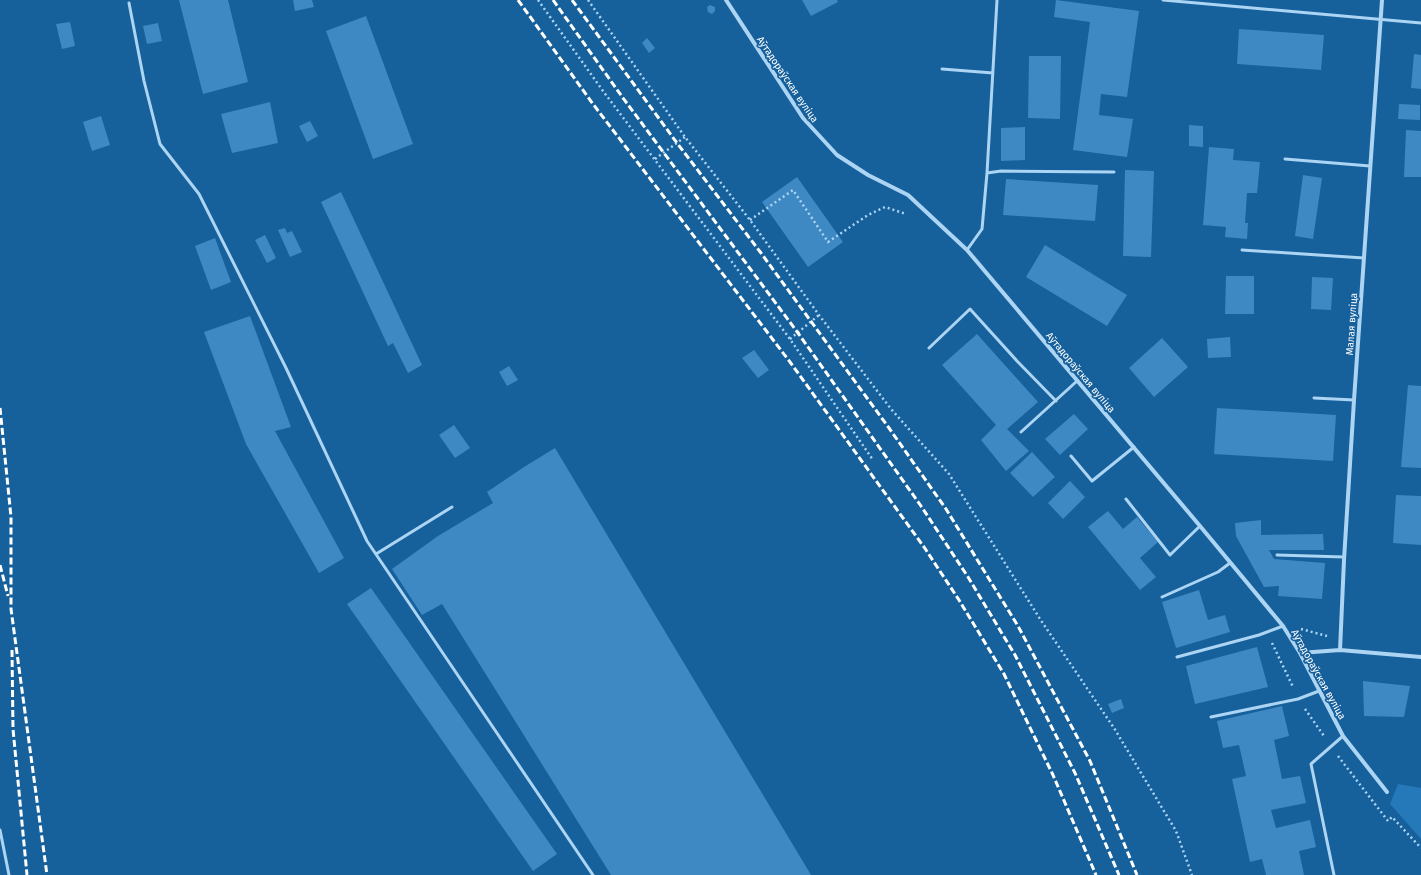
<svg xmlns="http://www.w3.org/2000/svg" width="1421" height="875" font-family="'Fira Sans',sans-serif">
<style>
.green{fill:#2579b9}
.building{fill:#3e89c3}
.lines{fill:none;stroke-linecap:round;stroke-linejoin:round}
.path{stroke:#acd4f3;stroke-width:2.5;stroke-dasharray:2 3;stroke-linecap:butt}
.service{stroke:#acd4f3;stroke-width:3}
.minor{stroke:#acd4f3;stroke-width:4}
.rail{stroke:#fff;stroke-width:3;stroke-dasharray:7 3;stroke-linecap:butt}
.labels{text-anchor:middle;stroke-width:3.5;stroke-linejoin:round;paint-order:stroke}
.street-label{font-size:10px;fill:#fff;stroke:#16609c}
</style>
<rect width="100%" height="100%" fill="#16609c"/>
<!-- green -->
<path class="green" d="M1398 784 1421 788V839L1390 804Z"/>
<!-- building -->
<path class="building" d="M179 0H228L248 82 203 94Z
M293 0H312L314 7 295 11Z
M802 0H837L838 2 811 16Z
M1056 0 1139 11 1127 97 1101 94 1099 115 1133 119 1127 157 1073 150 1090 22 1054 17Z
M710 5 715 7V11L712 14 708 12 707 7Z
M366 16 413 144 373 159 326 31Z
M70 22 75 46 62 49 56 24Z
M158 23 162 41 147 44 143 26Z
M1239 29 1324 35 1321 70 1237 64Z
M647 38 655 48 649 53 642 43Z
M1414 54 1421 55V89L1411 88Z
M1029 56H1061L1060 119 1028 118Z
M270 102 278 143 232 153 221 114Z
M1399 104 1420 105V120L1398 119Z
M101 116 110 145 92 151 83 122Z
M310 121 318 136 307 142 299 126Z
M1189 125 1203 126V147L1189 146Z
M1025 127V160L1001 161V128Z
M1406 130 1421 131V177H1404Z
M1209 147 1234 149 1233 160 1260 162 1257 193H1247L1245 223H1248L1247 239 1225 237 1226 227 1203 225Z
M1125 170 1154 171 1151 257 1123 256Z
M1303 175 1322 178 1313 239 1295 236Z
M797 177 843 242 808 267 762 202Z
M1006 179 1098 185 1095 221 1003 215Z
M341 192 422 365 408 373 393 343 388 346 321 202Z
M285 228 287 233 292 231 302 252 290 257 278 230Z
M265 235 276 258 267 263 255 240Z
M215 238 231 282 211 290 195 246Z
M1045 245 1127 295 1107 326 1026 277Z
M1226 276H1254V314H1225Z
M1312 277 1333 278 1331 310 1311 309Z
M250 316 291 427 275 431 344 558 319 573 246 444 204 332Z
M977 334 1038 402 1007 429 1029 451 1006 471 981 440 996 425 942 365Z
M1230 337 1231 357 1208 358 1207 339Z
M1162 338 1188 367 1154 397 1129 368Z
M754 350 769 370 758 378 742 358Z
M509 366 518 380 507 386 499 372Z
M1408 385 1421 386V468L1401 467Z
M1217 408 1336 415 1333 461 1214 454Z
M1074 414 1088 429 1060 455 1045 439Z
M454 425 470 448 455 458 439 435Z
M555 448 811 875H611L442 604 422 615 392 569 438 536 493 503 487 492 524 467Z
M1032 452 1055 477 1033 497 1010 473Z
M1070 481 1085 497 1063 519 1048 503Z
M1396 495 1421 496V545L1393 543Z
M1108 511 1123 529 1137 517 1158 542 1140 558 1156 577 1140 590 1088 527Z
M1261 520V535L1323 534 1324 550H1269L1274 559 1325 563 1322 599 1278 596 1279 586 1264 587 1236 536 1235 523Z
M371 588 557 854 533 871 347 604Z
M1199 590 1208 620 1225 615 1230 632 1176 648 1162 602Z
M1257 647 1268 687 1195 704 1186 666Z
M1363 681 1410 686 1404 717 1364 716Z
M1121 699 1124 708 1112 713 1108 704Z
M1282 706 1289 736 1274 740 1282 779 1300 776 1306 803 1271 810 1276 828 1310 820 1316 847 1299 851 1304 875H1266L1262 859 1250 862 1232 779 1246 776 1239 745 1223 748 1217 721Z"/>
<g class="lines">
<!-- path -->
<path class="path" d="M538 0 603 91 790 339 873 460
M588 0 685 137 750 220 819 315 891 409 949 474 1040 619 1114 728 1176 831 1192 875
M655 159 685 137
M750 220 793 190 828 242 868 215 885 207 906 214
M790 339 819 315
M1301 629 1327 636
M1272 643 1293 687
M1305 709 1324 736
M1338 756 1388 821 1392 817 1421 848"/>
<!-- service -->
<path class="service" d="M1163 0 1421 23
M129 3 144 81 160 144 199 194 286 368 367 541 593 875
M942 69 993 73
M1285 159 1370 166
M987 173 1001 171 1114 172
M967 250 982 229 987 173 997 0
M1242 250 1364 258
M929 348 970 309 1017 361 1056 401
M1314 398 1354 400
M1021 432 1077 381
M1071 456 1092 481 1134 447
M1126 499 1170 555 1200 526
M376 554 452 507
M1277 555 1344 557
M1162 597 1218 572 1230 563
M1177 657 1259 635 1283 626
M1211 717 1298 699 1319 691
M0 830 9 875
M1334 875 1311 764 1343 736"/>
<!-- minor -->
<path class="minor" d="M726 0 803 118 837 155 868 175 908 195 967 250 1200 526 1283 626 1300 653 1343 736 1387 792
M1340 650 1344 560 1354 400 1382 0
M1300 653 1340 650 1421 657"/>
<!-- rail -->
<path class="rail" d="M518 0 593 104 790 362 924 547 959 600 1004 674 1053 775 1096 875
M553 0 623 98 798 333 921 506 968 577 1015 655 1075 773 1119 875
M572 0 677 143 761 253 889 428 946 509 1018 626 1090 761 1137 875
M0 408 11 517V609L47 875
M0 565 8 596
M12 650 13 729 27 875"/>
</g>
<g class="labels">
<!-- street labels -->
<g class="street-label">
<text transform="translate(788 79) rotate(56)" y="4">Аўтадораўская вуліца</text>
<text transform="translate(1351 324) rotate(-86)" y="4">Малая вуліца</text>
<text transform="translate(1081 372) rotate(50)" y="4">Аўтадораўская вуліца</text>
<text transform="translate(1319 674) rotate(61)" y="4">Аўтадораўская вуліца</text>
</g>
</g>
</svg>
